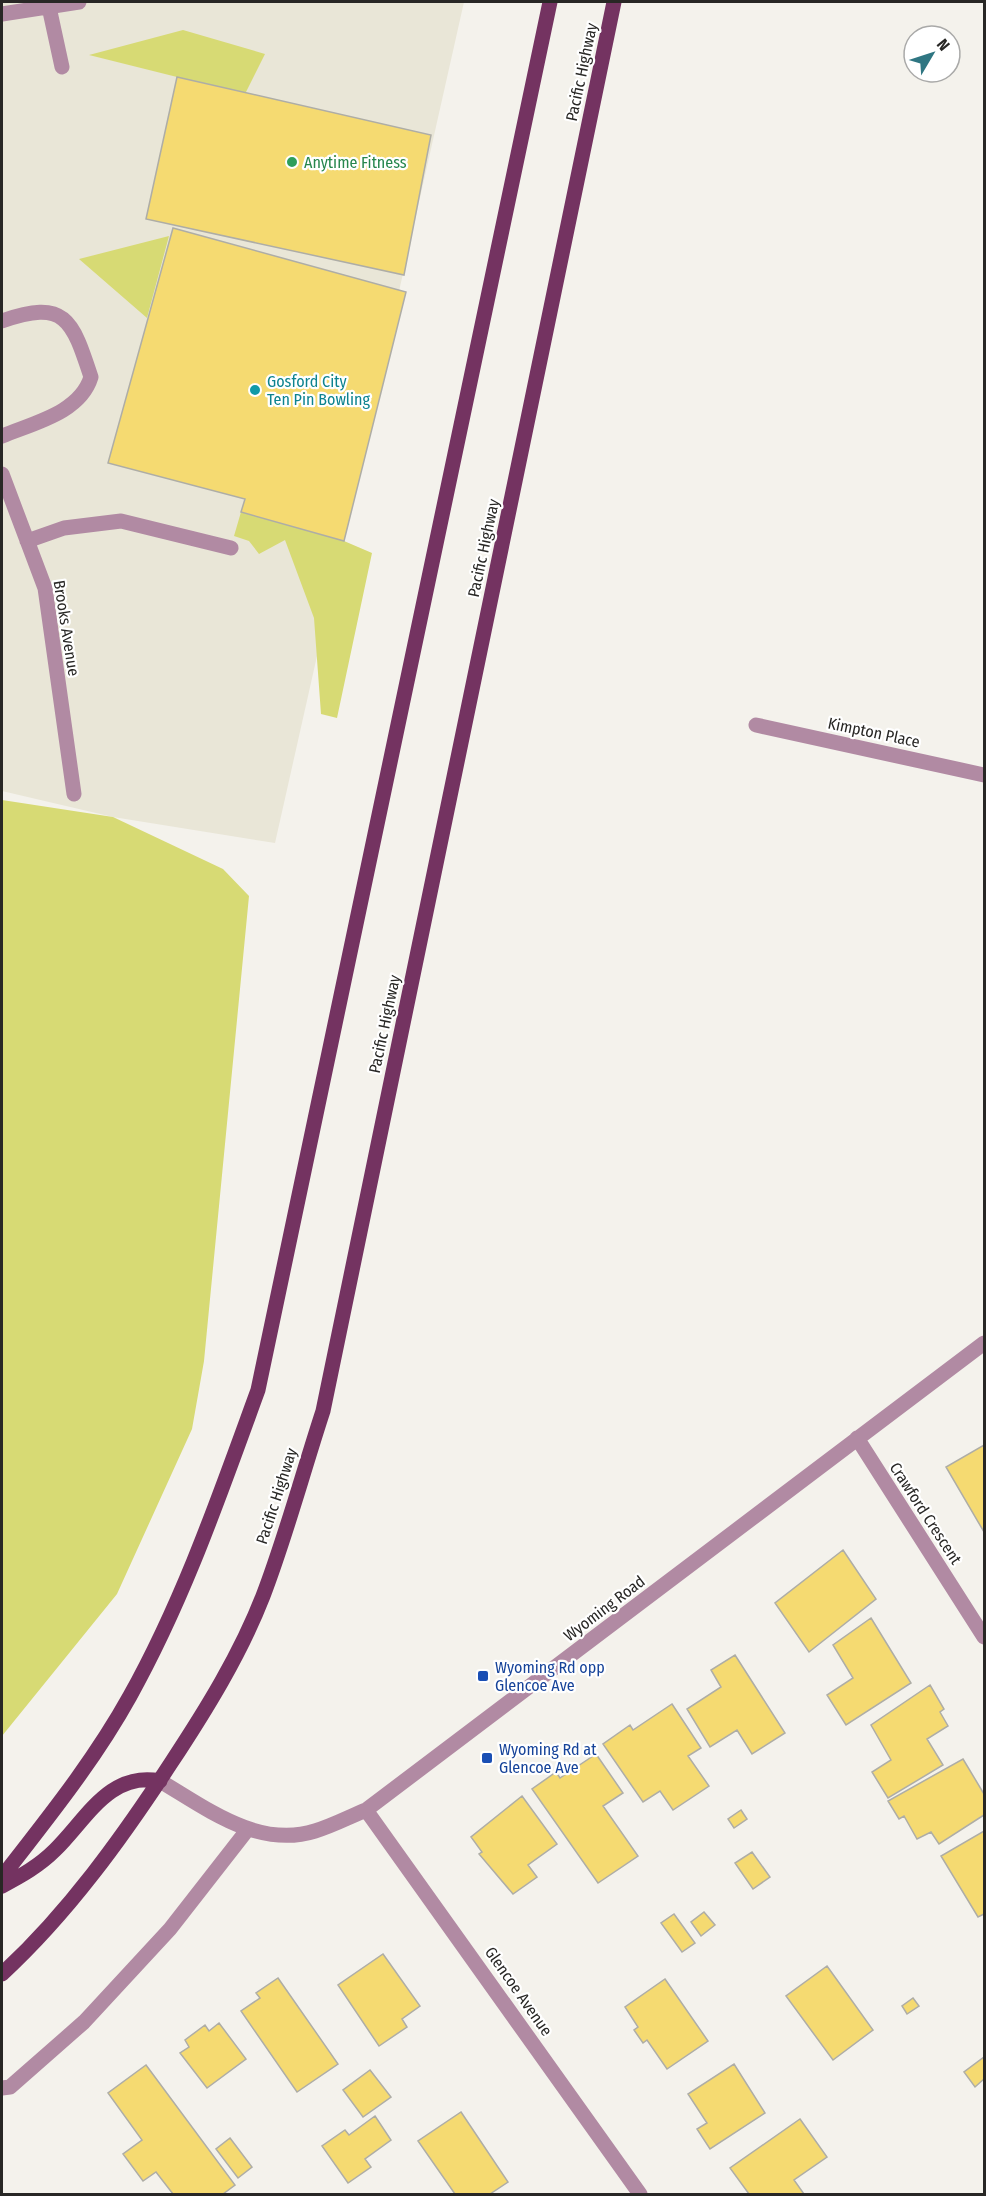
<svg xmlns="http://www.w3.org/2000/svg" width="986" height="2196" font-family="'Fira Sans Condensed',sans-serif">
<style>
.built{fill:#e9e6d7}
.green{fill:#d7da74}
.building{fill:#f5da71;stroke:#aeada6;stroke-width:1.5}
.lines{fill:none;stroke-linecap:round;stroke-linejoin:round}
.minor{stroke:#b18aa3;stroke-width:15}
.major{stroke:#743361;stroke-width:15}
.leisure-dot{fill:#2e9e5b;stroke:#fff;stroke-width:2}
.culture-dot{fill:#0f9aa8;stroke:#fff;stroke-width:2}
.transit-dot{fill:#1a4fb4;stroke:#fff;stroke-width:2}
.labels{text-anchor:middle;stroke-width:4.5;stroke-linejoin:round;paint-order:stroke}
.street-label{font-size:16px;fill:#282725;stroke:#fff}
.leisure-label{font-size:16px;fill:#27864d;stroke:#fff;text-anchor:start}
.culture-label{font-size:16px;fill:#0d838f;stroke:#fff;text-anchor:start}
.transit-label{font-size:16px;fill:#164399;stroke:#fff;text-anchor:start}
</style>
<rect width="100%" height="100%" fill="#f4f2ec"/>
<!-- built -->
<path class="built" d="M2 2H464L275 843 113 817 2 791Z"/>
<!-- green -->
<path class="green" d="M183 30 265 54 245 94 89 55Z
M169 236 147 318 79 259Z
M241 512 344 541 372 553 337 718 321 714 314 618 285 540 259 554 249 541 234 536Z
M2 800 113 817 223 869 249 896 204 1361 192 1429 117 1594 2 1736Z"/>
<!-- building -->
<path class="building" d="M177 77 431 135 404 275 146 219Z
M173 228 406 292 344 541 241 512 245 499 108 463Z
M984 1445V1532L946 1467Z
M843 1550 876 1599 809 1652 775 1603Z
M871 1618 911 1683 846 1725 827 1695 853 1678 833 1645Z
M735 1655 785 1733 752 1754 737 1730 710 1747 687 1709 721 1687 711 1670Z
M930 1685 944 1709 940 1712 948 1726 927 1739 943 1765 888 1798 872 1772 891 1760 871 1725Z
M672 1704 701 1748 688 1756 709 1786 673 1810 660 1791 643 1802 603 1744 630 1725 633 1730Z
M596 1754 623 1793 603 1806 638 1856 598 1883 532 1789 556 1772 560 1778Z
M963 1759 984 1794V1815L939 1844 931 1832 917 1839 904 1816 899 1819 888 1801Z
M522 1796 557 1844 528 1865 537 1877 513 1894 479 1854 482 1852 471 1837Z
M741 1810 747 1819 734 1828 728 1819Z
M984 1831V1914L978 1917 941 1856Z
M752 1852 770 1877 753 1889 735 1863Z
M704 1912 715 1925 701 1936 691 1922Z
M674 1914 695 1943 682 1952 661 1923Z
M383 1954 420 2006 402 2019 407 2027 379 2046 338 1985Z
M827 1966 873 2030 833 2060 786 1996Z
M278 1978 338 2064 297 2092 241 2011 260 1998 256 1993Z
M665 1979 708 2041 667 2069 647 2040 643 2043 634 2030 638 2027 625 2007Z
M913 1998 919 2006 907 2014 902 2006Z
M219 2023 246 2059 207 2088 180 2053 189 2047 185 2040 205 2025 209 2031Z
M984 2057V2079L975 2087 964 2072Z
M734 2064 765 2113 710 2149 697 2129 707 2123 688 2094Z
M146 2065 235 2185 223 2194H173L156 2172 143 2181 123 2154 142 2140 108 2093Z
M370 2070 391 2097 363 2117 343 2090Z
M461 2112 508 2182 490 2194H455L418 2141Z
M375 2116 391 2140 365 2159 371 2167 348 2183 322 2146 345 2130 349 2135Z
M800 2119 827 2157 794 2180 804 2194H749L730 2168Z
M230 2138 252 2167 238 2178 216 2149Z"/>
<g class="lines">
<!-- minor -->
<path class="minor" d="M49 7 62 67
M2 14 79 2
M2 321C65 299 72 319 91 377 80 413 33 423 2 436
M2 474 45 588 74 794
M27 541 64 528 121 521 231 548
M756 725 984 775
M857 1438 984 1637
M160 1781C206 1808 258 1849 315 1831 332 1826 349 1817 366 1810L984 1343
M366 1810 640 2194
M2 2088 10 2087 84 2022 170 1929 248 1829"/>
<!-- major -->
<path class="major" d="M2 1877C47 1819 94 1761 130 1696 184 1599 220 1494 258 1390L550 2
M2 1886C21 1876 39 1866 55 1850 86 1820 109 1771 160 1781
M2 1974C68 1913 122 1838 171 1763 206 1710 240 1655 263 1596 286 1536 303 1472 323 1411L614 2"/>
</g>
<!-- markers -->
<circle class="leisure-dot" cx="292" cy="162" r="6"/>
<circle class="culture-dot" cx="255" cy="390" r="6"/>
<g class="transit-dot">
<rect x="477" y="1670" width="12" height="12" rx="3"/>
<rect x="481" y="1752" width="12" height="12" rx="3"/>
</g>
<g class="labels">
<!-- street labels -->
<g class="street-label">
<text transform="translate(581 72) rotate(-78)" y="6">Pacific Highway</text>
<text transform="translate(483 548) rotate(-78)" y="6">Pacific Highway</text>
<text transform="translate(67 628) rotate(81)" y="6">Brooks Avenue</text>
<text transform="translate(874 732) rotate(12)" y="6">Kimpton Place</text>
<text transform="translate(384 1024) rotate(-78)" y="6">Pacific Highway</text>
<text transform="translate(276 1496) rotate(-72)" y="6">Pacific Highway</text>
<text transform="translate(926 1513) rotate(57)" y="6">Crawford Crescent</text>
<text transform="translate(604 1608) rotate(-37)" y="6">Wyoming Road</text>
<text transform="translate(519 1991) rotate(55)" y="6">Glencoe Avenue</text>
</g>
<!-- leisure labels -->
<g class="leisure-label">
<text x="304" y="168">Anytime Fitness</text>
</g>
<!-- culture labels -->
<g class="culture-label">
<text x="267" y="387">Gosford City<tspan x="267" dy="18">Ten Pin Bowling</tspan></text>
</g>
<!-- transit labels -->
<g class="transit-label">
<text x="495" y="1673">Wyoming Rd opp<tspan x="495" dy="18">Glencoe Ave</tspan></text>
<text x="499" y="1755">Wyoming Rd at<tspan x="499" dy="18">Glencoe Ave</tspan></text>
</g>
</g>
<!-- border -->
<rect width="986" height="2196" fill="none" stroke="#282725" stroke-width="6"/>
<!-- north arrow -->
<g transform="translate(932 54) rotate(51)"><circle r="28" fill="#ffffff" stroke="#a9a9a8" stroke-width="1.5"/>
<path d="M0-4.5L10 22L0 15L-10 22Z" fill="#2f7682"/>
<text y="-9" font-size="16" font-weight="bold" text-anchor="middle" fill="#282725">N</text>
</g>
</svg>
